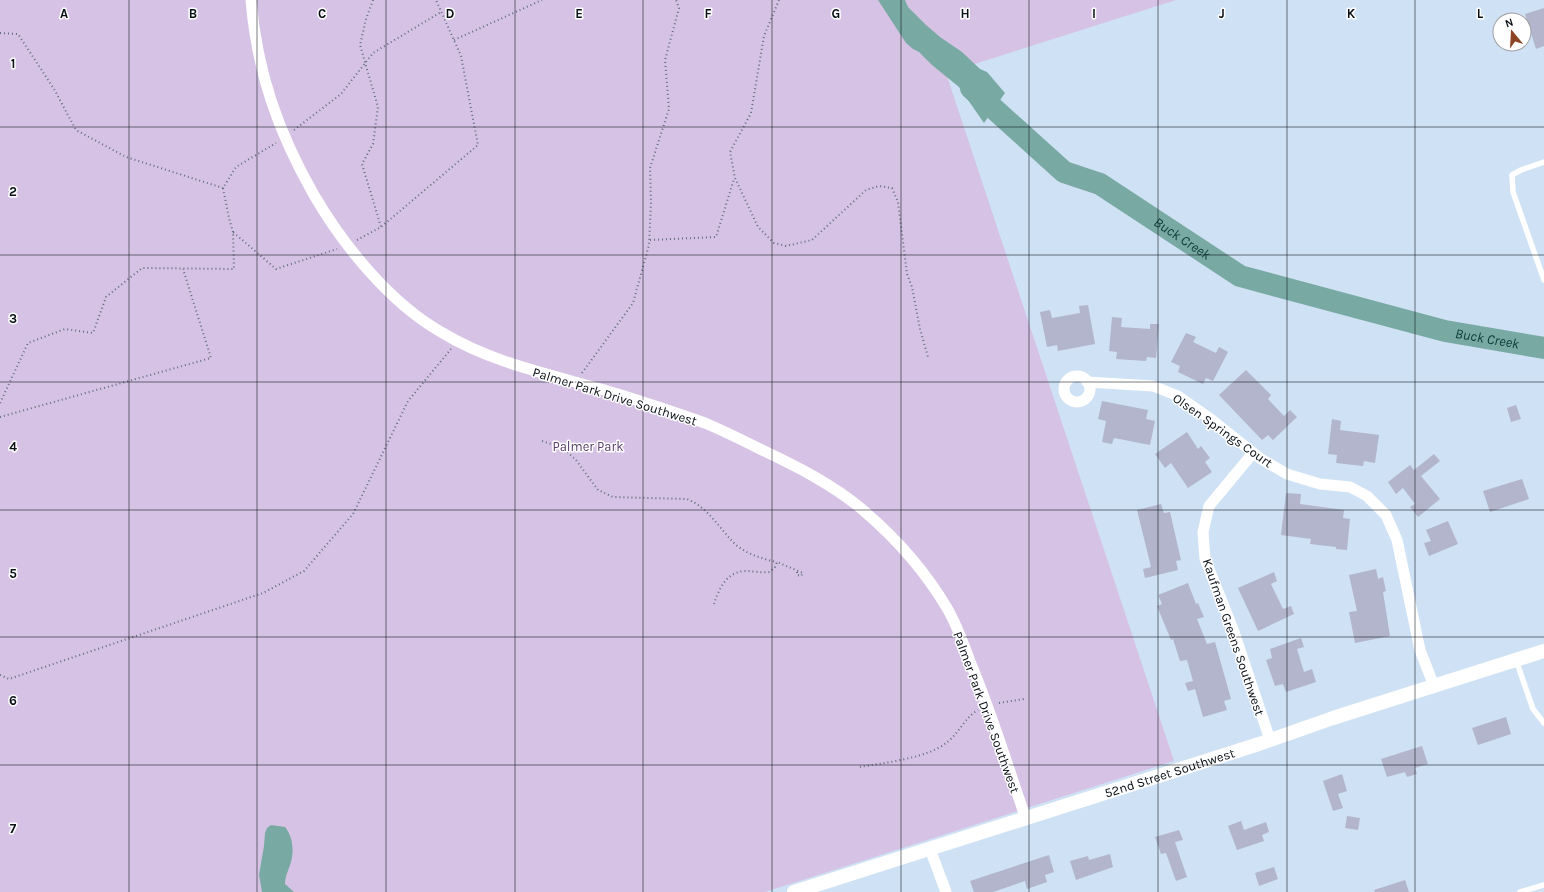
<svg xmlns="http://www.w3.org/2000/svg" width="1544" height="892" font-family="Karla,sans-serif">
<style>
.green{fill:#d5c2e4}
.water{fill:#79a9a3}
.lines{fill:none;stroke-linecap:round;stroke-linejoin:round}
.river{stroke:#79a9a3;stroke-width:22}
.building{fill:#b2b5cc}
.path{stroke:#636f7a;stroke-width:2;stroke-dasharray:1 3;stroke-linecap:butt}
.service{stroke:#fff;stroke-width:5.5}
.minor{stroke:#fff;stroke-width:11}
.tertiary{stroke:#fff;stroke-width:14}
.grid{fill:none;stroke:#080f15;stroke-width:1;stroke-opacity:0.55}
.labels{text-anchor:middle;stroke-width:3;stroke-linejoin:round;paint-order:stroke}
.street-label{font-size:13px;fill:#080f15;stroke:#fff}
.park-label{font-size:13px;fill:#573c6b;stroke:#fff}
.water-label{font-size:14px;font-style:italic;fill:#0c3b37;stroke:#fff}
.grid-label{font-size:13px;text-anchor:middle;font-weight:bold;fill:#080f15;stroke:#fff;stroke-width:3;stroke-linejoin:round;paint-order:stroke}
</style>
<rect width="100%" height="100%" fill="#cfe1f4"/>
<!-- green -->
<path class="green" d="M0 0H1176L946 73 1174 761 765 892H0Z"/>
<!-- water -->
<path class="water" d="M878 0H905L908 7 926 25 940 37 962 52 980 69 987 72 1005 93 984 123 959 87 932 65 919 52 913 49 906 43Z
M271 825 285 827C293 837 294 850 291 862 289 869 285 876 285 884L294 892H262L259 875 264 846 265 833 267 828Z"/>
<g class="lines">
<!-- river -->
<path class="river" id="s1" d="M971 88 1064 172 1100 184 1240 276 1445 331 1544 348"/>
</g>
<!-- building -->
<path class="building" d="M1544 8V46L1536 49 1525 14Z
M1088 305 1095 344 1058 351 1057 345 1047 347 1040 312 1050 310 1052 318 1080 313 1079 306Z
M1112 317 1122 318 1121 327 1150 329V324H1159L1156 358 1147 357 1146 361 1116 359 1117 352 1109 351Z
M1186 333 1196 337 1193 342 1216 353 1219 347 1228 352 1213 381 1206 378 1203 384 1178 372 1180 366 1171 362Z
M1246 370 1271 395 1268 399 1284 416 1290 410 1297 417 1273 440 1268 435 1262 440 1219 395Z
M1102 401 1148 410 1146 419 1155 421 1150 445 1114 438 1112 444 1102 442 1106 421 1098 419Z
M1516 405 1521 419 1511 422 1507 408Z
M1332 419 1341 421 1340 430 1379 435 1375 463 1364 461 1363 466 1336 463 1337 455 1328 454Z
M1187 432 1198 449 1201 446 1210 458 1205 462 1212 472 1188 488 1171 463 1165 468 1155 454Z
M1434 454 1440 461 1421 476 1440 499 1418 517 1410 507 1415 504 1403 488 1396 494 1388 482 1410 465 1414 470Z
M1522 479 1529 499 1490 512 1483 491Z
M1286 493 1301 494 1300 504 1344 510 1343 518 1350 519 1347 550 1336 549V547L1310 544 1311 539 1281 535Z
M1161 504 1164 513 1170 512 1181 560 1176 561 1178 570 1145 578 1143 569 1151 567 1137 510Z
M1448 521 1458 544 1429 556 1424 543 1431 541 1426 530Z
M1376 569 1378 579 1383 577 1386 591 1383 592 1390 636 1355 643 1349 612 1357 611 1349 575Z
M1274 572 1277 581 1271 584 1283 609 1291 606 1294 614 1258 631 1238 588Z
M1188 583 1196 604 1198 603 1204 617 1197 619 1207 644 1215 642 1231 699 1224 701 1227 710 1203 717 1195 689 1188 691 1185 683 1193 681 1187 660 1180 661 1173 639 1171 640 1157 606 1162 604 1158 595Z
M1301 638 1304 647 1297 649 1304 672 1312 669 1316 682 1286 692 1283 684 1275 686 1266 660 1272 658 1270 649Z
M1506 717 1511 734 1478 745 1472 728Z
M1422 746 1428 764 1415 768 1417 774 1407 777 1405 772 1387 777 1381 759Z
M1342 774 1347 791 1338 794 1343 808 1333 811 1323 781Z
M1347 816 1360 818 1358 830 1345 828Z
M1241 821 1244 830 1266 822 1269 832 1262 835 1264 841 1237 850 1228 826Z
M1179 830 1183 840 1175 842 1187 877 1176 881 1166 853 1161 854 1155 837Z
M1110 854 1113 867 1076 880 1070 861 1088 856 1089 860Z
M1049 855 1054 872 1045 875 1047 882 1027 889 1025 881 993 892H974L970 881Z
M1274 867 1278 879 1259 886 1255 873Z
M1405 880 1409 892H1375L1374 890Z"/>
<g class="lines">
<!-- path -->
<path class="path" d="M373 0 366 19 360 45 378 107 373 144 362 164 381 227
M779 0 764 36 751 113 730 152 735 178 758 227 774 243 786 246 812 240 866 190 879 186 892 188 898 202 907 274 912 287 920 329 928 357
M0 33 18 34 54 89 76 130 126 157 223 188
M454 40 542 0
M294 130 341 94 373 53 441 12
M233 232 229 218 223 188 236 167 276 143
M357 240 381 227 478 145 461 56 436 0
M650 240 716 237 734 179
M582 373 633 303 649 245 651 203 650 168 669 109 665 60 679 8 676 0
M0 403 28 343 65 329 93 333 106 297 142 268 234 269 233 232 276 269 337 249
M0 417 211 358 183 269
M542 441 563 448 576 460 598 490 613 497 687 499C707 507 718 526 732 541 743 553 762 559 777 562
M714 604C719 589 726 572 745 571 753 571 761 573 770 572L775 567 777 562 803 573 801 576 797 575V570
M0 675 9 679 263 593 304 571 353 514 408 401 451 349
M999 703 1024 699
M860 767C883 763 928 758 946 743 959 734 964 718 978 710"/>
<!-- service -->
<path class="service" d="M1544 162 1521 170 1512 175 1513 192 1544 280
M1516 660 1533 709 1544 723
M1520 892 1544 885"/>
<!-- minor -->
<path class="minor" d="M251 0C257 72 278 132 314 195 343 245 390 303 441 332 495 365 558 376 618 394 647 403 677 413 705 423 724 431 742 440 760 449 796 466 834 485 864 511 897 539 925 571 947 608 957 625 964 645 971 664 992 714 1008 767 1026 819
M1064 389a13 13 0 1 1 26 0a13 13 0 1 1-26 0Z
M1087 382 1153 386 1178 396 1212 420 1261 459 1287 474 1320 484 1350 487 1367 496 1386 515 1397 540 1420 650 1434 686
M1253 453 1209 506 1203 532 1205 559 1233 629 1270 740
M930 849 946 892"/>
<!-- tertiary -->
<path class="tertiary" id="s2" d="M794 892 1259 744 1333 718 1544 651"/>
</g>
<!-- grid -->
<path class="grid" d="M129 0V892M257 0V892M386 0V892M515 0V892M643 0V892M772 0V892M901 0V892M1029 0V892M1158 0V892M1287 0V892M1415 0V892M0 127H1544M0 255H1544M0 382H1544M0 510H1544M0 637H1544M0 765H1544"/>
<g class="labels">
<!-- street labels -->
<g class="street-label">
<text transform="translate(615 396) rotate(17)" y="5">Palmer Park Drive Southwest</text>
<text transform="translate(1223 430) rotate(35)" y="5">Olsen Springs Court</text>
<text transform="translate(1234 637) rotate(71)" y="5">Kaufman Greens Southwest</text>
<text transform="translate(987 712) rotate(70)" y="5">Palmer Park Drive Southwest</text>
<text dy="5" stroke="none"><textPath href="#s2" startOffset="394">52nd Street Southwest</textPath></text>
</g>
<!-- park labels -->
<g class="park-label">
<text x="588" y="451">Palmer Park</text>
</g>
<!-- water labels -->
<g class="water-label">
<text dy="5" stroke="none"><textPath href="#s1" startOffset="262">Buck Creek</textPath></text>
<text dy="5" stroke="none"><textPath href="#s1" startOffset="586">Buck Creek</textPath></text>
</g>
</g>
<g class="grid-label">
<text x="64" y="18">A</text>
<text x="193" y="18">B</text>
<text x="322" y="18">C</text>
<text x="450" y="18">D</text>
<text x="579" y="18">E</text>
<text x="708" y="18">F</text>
<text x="836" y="18">G</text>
<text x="965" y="18">H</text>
<text x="1094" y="18">I</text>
<text x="1222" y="18">J</text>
<text x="1351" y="18">K</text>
<text x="1480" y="18">L</text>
<text x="13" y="68">1</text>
<text x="13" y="196">2</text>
<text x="13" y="323">3</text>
<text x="13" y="451">4</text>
<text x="13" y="578">5</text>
<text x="13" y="705">6</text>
<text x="13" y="833">7</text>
</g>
<!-- north arrow -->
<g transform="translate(1512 32) rotate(342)"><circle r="19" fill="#ffffff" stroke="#9c9fa1"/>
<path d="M0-3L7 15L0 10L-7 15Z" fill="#8d4425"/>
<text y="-6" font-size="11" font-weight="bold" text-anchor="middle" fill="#080f15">N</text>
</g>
</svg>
